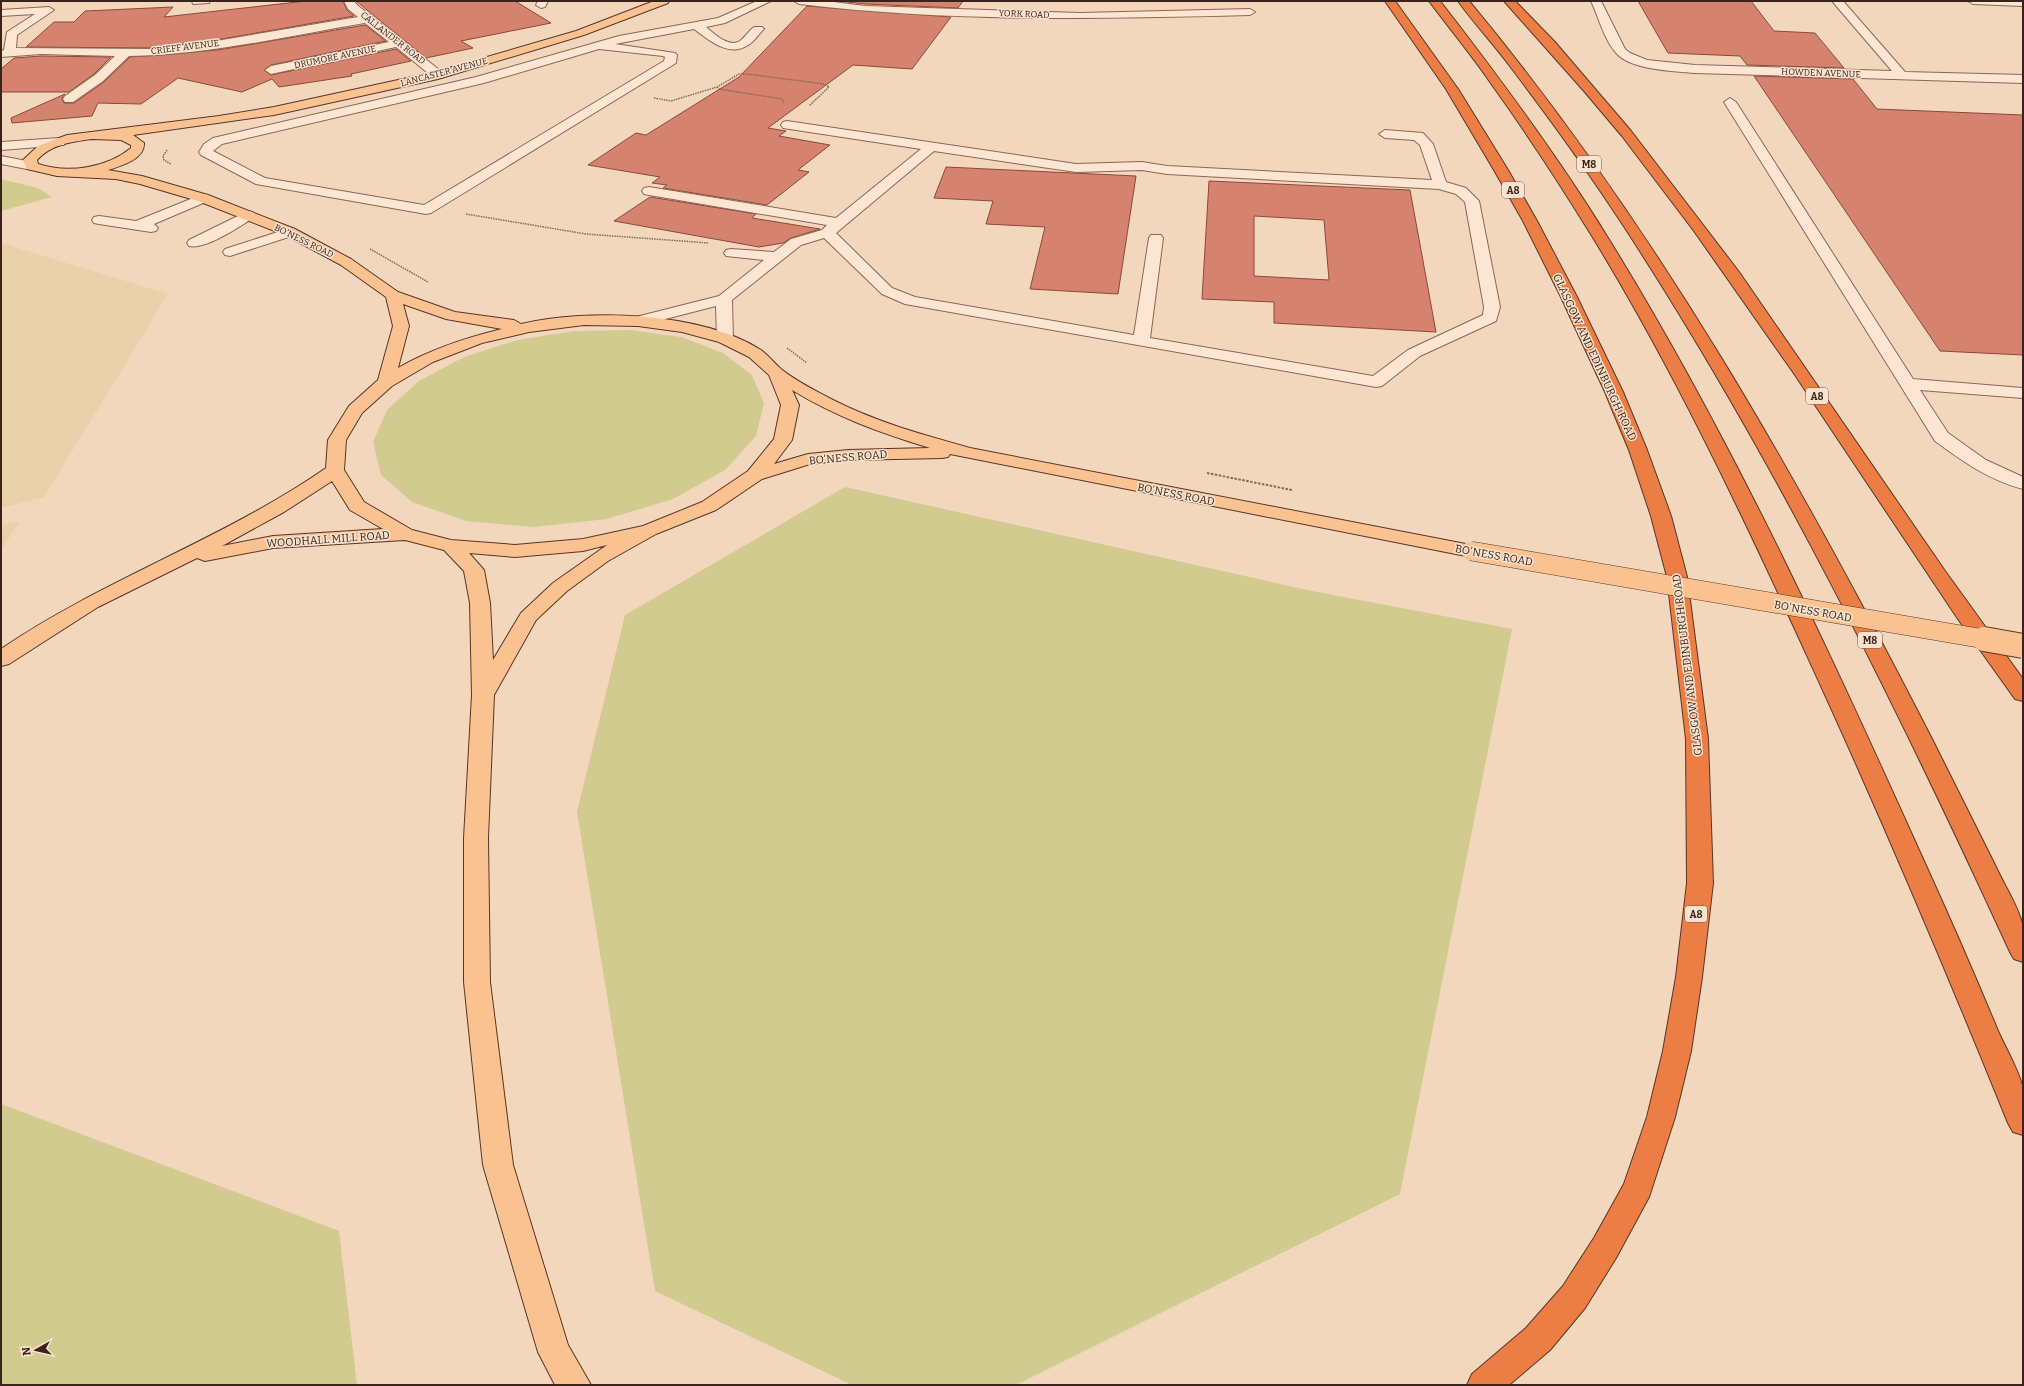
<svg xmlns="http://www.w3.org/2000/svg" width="2024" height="1386" font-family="Bitter,serif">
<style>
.farmland{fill:#e9d1aa}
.green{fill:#d1cb90}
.building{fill:#d5836f;stroke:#8e4738;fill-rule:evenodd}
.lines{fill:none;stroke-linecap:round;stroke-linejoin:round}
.minor-casing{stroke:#8c6654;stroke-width:2}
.major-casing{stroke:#593529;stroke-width:2}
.highway-casing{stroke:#593529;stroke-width:2}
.path-far1{stroke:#8c6654;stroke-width:1.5;stroke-dasharray:1.5 1;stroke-linecap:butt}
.path{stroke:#8c6654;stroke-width:2;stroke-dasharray:2.5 1.5;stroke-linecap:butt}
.minor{fill:#fce6d1;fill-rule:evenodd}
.major{fill:#fac290;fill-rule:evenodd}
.highway{fill:#ec7d44;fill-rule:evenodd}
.major-bridge-far1-casing{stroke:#593529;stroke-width:20;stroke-linecap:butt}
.major-bridge-casing{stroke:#593529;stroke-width:26;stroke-linecap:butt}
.major-bridge-far1{stroke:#fac290;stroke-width:19}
.major-bridge{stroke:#fac290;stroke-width:24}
.labels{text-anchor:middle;stroke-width:3;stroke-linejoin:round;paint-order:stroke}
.far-street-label{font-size:9px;fill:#3a231b;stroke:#f9e3ce}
.shield{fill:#f9e3ce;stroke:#735d51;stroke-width:1}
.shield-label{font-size:10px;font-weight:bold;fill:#3a231b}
.street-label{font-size:11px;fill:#3a231b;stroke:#f9e3ce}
</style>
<rect width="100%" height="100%" fill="#f2d7bd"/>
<!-- farmland -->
<path class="farmland" d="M1 243 168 294 44 497 1 508Z
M20 521 1 550V526Z"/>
<!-- green -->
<path class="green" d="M1 179 38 188 52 197 1 211Z
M630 330 681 337 723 353 752 375 764 403 756 436 725 470 673 499 607 519 534 527 466 521 412 502 381 475 373 442 387 410 419 381 464 357 517 340 574 331Z
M845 487 1312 591 1512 629 1400 1194 1016 1385H852L655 1291 577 812 625 615Z
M1 1104 339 1231 357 1385H1Z"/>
<!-- building -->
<path class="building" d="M306 1H343L347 10 354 16 216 40 153 48 26 47 54 22H74L85 11 173 7 164 17Z
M356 1H515L551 23 461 41 473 48 426 58Z
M838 1H963L958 8 865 4Z
M1638 1H1751L1774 31 1815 33 1844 68 1747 65 1740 56 1668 53Z
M807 6 951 17 912 69 853 65 768 128 786 131 779 136 830 145 798 170 809 172 767 205 663 188 667 185 652 183 660 177 588 165 636 133 646 135 739 77Z
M365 25 386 41 271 65 264 70 271 75 396 49 411 61 351 74 352 76 279 87 272 79 242 92 178 78 141 104 98 103 92 116 12 123 11 118 65 94 62 98 64 103H74L104 82 130 57 218 50Z
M41 56 111 57 94 74 69 92H1V69L14 58Z
M1754 76 1853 79 1877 109 2023 115V355L1940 351Z
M946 167 1136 176 1118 294 1030 289 1045 227 986 224 993 201 934 198Z
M1209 181 1410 190 1436 332 1274 323V302L1202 299ZM1254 216 1324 220 1329 280 1254 276Z
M650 197 756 214 752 218 820 229 791 238 783 243 759 247 614 221Z"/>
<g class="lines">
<defs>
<path id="minor" d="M192 1H210L209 3 193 4Z
M344 1H354L357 5 442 72 444 75 442 78H434L396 47 271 74 265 70 271 66 389 42 365 23C287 36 208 55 129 56L103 81 73 102H65L63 99 65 96 95 75 115 56 41 54 1 57V51L4 50 7 32 35 14 1 16V10L49 7 54 10 17 35 16 48 153 49 216 41 358 17 348 9Z
M538 1H548L545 7 541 8 536 5Z
M757 1H771L725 23 706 27C714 34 729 48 740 41 745 37 749 31 754 27H762L764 29 762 31C757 36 754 42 748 45 729 58 709 40 694 29L615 44 675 53 677 55 676 63 431 213 426 214 256 184 201 155 199 152 204 144 213 138 476 77 619 36 718 18ZM599 49 663 56 665 57 664 61 424 205 265 178 213 151 222 144 484 83Z
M794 1H826L865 6 1080 13 1250 9 1255 12 1250 15C1100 19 948 22 799 4Z
M1591 1H1601L1625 49 1630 53 1647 60 1695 65 1892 71 1832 1H1843L1905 72 2023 75V83L1695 73C1674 71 1632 70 1617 54 1604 40 1599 18 1591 1Z
M1968 1H2023V6L1973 4Z
M1730 98 1736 102 1913 379 2023 388V398L1920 390 1948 433 1986 460 2023 477V489C1989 480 1962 461 1935 441L1724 102Z
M787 121 1076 164 1142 162 1167 166 1432 180 1420 145 1414 140 1385 138 1379 134 1385 130 1423 133 1433 144 1446 182 1466 188 1479 201 1500 307 1496 321 1420 356 1382 386 1376 387 905 304 882 294 824 238 801 245 732 300 733 339 731 342 725 344 719 342 717 339 716 306 638 326 632 324 630 321 632 318 719 296 764 260 726 256 724 253 726 250 731 249 774 252 791 239 822 230 827 225 649 195 644 194 642 191 644 188 649 187 836 218 921 149 783 128 781 125 783 122ZM934 151 1076 172 1142 170 1167 174 1439 189 1456 194 1465 202 1484 307 1483 315 1408 350 1373 376 1150 338 1163 238 1161 235H1151L1149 238 1134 335 915 297 892 288 836 233Z
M59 138 65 142 64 145 1 150V142Z
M1 156 37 163 39 166 37 169 32 170 1 164Z
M203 194 208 195 210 198 208 201 154 224 158 228 156 231 151 232 99 224 94 223 92 220 94 217 99 216 136 221Z
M248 211 253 212 255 215 253 218C239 227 205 250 189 246L187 243 189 240Z
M290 228 295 229 297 232 295 235 230 256 225 255 223 252 225 249Z"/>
<path id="major" d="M654 1H669L668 3 584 35 438 79 274 115 133 135 144 143C145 159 121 166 108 170L142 176 208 195 295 229 351 259 398 292 455 312 514 320 521 324C588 308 702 312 761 350 768 355 774 363 781 369 796 381 816 391 833 400 876 422 924 435 970 448L1471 545 1478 547 1481 551 1478 555 1471 557 950 454 948 457 942 458 848 460 810 464 762 479 716 510 656 534 608 561 567 591 536 620 494 695 488 838 490 982 513 1165 568 1345 591 1385H555L538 1352 483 1165 464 982V838L472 695 470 603 464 571 444 550 405 540 273 548 205 561 197 558 98 607 9 664 1 666V649C104 579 224 539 326 468L328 440 349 406 378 380 393 326 386 297 341 265 285 235 198 201 140 184 116 179 57 176 27 169 23 160 38 146 67 135 219 116 274 107 435 72 576 31ZM92 139 121 140 131 145V148C107 168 68 174 38 164L37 160C51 144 72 142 92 139ZM403 304 446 319 502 329C465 338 431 349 398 368L409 326ZM584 325 638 326 682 332 719 342 749 357 769 375 781 405 774 439 748 471 702 502 643 526 583 539 515 545 451 540 412 530 364 502 344 470 346 440 362 413 392 386 433 362 482 343 529 332ZM792 390C836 417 881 433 930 448L848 450 808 454 774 464 792 440 799 405ZM332 481 350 510 383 529 273 536 222 546 284 512ZM607 545 553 583 521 613 493 660 490 603 484 570 469 553 515 557 583 551Z"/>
<path id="highway" d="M1385 1H1395L1458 89 1508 170 1537 221 1576 295 1623 392 1647 450 1671 516 1687 577 1708 739 1713 883 1702 977 1691 1051 1675 1117 1649 1197 1616 1258 1585 1308 1550 1350 1509 1385H1467L1472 1374 1526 1328 1563 1286 1594 1238 1624 1184 1647 1117 1663 1051 1676 977 1687 883 1686 739 1667 577 1651 516 1629 450 1605 392 1560 295 1523 221 1494 170 1446 89Z
M1429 1H1440C1499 77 1557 155 1608 238 1730 435 1828 648 1923 859 1949 916 1974 973 1998 1031 2005 1047 2021 1074 2023 1090 2024 1104 2023 1121 2023 1135L2013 1132 2008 1123C1942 960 1873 798 1799 638 1736 501 1671 365 1592 236 1560 184 1526 132 1490 82 1471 54 1449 28 1429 1Z
M1458 1H1469C1656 226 1800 481 1933 741 1954 783 1975 825 1996 867 2004 885 2017 904 2022 923 2024 934 2023 950 2023 962L2014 959 2010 952C1896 704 1774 457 1625 228 1588 171 1548 116 1506 61 1491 41 1473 22 1458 1Z
M1504 1H1515L1554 41 1631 131 1739 272 1945 571 2023 679V701L2015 699 1958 619 1793 372 1694 231 1622 136 1584 91Z"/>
</defs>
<!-- minor casing -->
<use href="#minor" class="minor-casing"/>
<!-- major casing -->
<use href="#major" class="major-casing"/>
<!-- highway casing -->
<use href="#highway" class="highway-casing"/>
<!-- path-far1 -->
<path class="path-far1" d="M717 87 719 89 782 99 784 103
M654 98 671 101 717 87 739 74H747L824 84 829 87 809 106
M167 150 163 156 164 160 171 164
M466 214 586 234 709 243
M370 249 428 282
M787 348 807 363"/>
<!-- path -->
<path class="path" d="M1207 473 1292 490"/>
<!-- minor -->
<use href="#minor" class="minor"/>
<!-- major -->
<use href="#major" class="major"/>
<!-- highway -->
<use href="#highway" class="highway"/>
<defs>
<path id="major-bridge-far1" d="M1471 551 1990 640"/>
<path id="major-bridge" d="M1984 639 2023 646"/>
</defs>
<!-- major-bridge-far1 casing -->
<use href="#major-bridge-far1" class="major-bridge-far1-casing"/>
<!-- major-bridge casing -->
<use href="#major-bridge" class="major-bridge-casing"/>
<!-- major-bridge-far1 -->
<use href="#major-bridge-far1" class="major-bridge-far1"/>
<!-- major-bridge -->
<use href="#major-bridge" class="major-bridge"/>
</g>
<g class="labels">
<!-- far-street labels -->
<g class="far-street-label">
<text transform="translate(1024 14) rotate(2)" y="3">YORK ROAD</text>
<text transform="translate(393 38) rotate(38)" y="3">CALLANDER ROAD</text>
<text transform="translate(185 47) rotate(-7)" y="3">CRIEFF AVENUE</text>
<text transform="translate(335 57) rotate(-12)" y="3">DRUMORE AVENUE</text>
<text transform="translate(444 72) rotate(-15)" y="3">LANCASTER AVENUE</text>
<text transform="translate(1821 73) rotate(2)" y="3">HOWDEN AVENUE</text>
<text transform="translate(304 241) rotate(26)" y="3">BO'NESS ROAD</text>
</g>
<!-- shield labels -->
<g class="shield">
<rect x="1577" y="156" width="24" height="16" rx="3"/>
<rect x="1502" y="182" width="22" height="16" rx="3"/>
<rect x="1806" y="388" width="22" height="16" rx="3"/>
<rect x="1858" y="632" width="24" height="16" rx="3"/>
<rect x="1685" y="906" width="22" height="16" rx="3"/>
</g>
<g class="shield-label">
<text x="1589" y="168">M8</text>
<text x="1513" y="194">A8</text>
<text x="1817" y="400">A8</text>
<text x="1870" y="644">M8</text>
<text x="1696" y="918">A8</text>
</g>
<!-- street labels -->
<g class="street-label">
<text transform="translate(1595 357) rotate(65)" y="4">GLASGOW AND EDINBURGH ROAD</text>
<text transform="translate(848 457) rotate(-5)" y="4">BO'NESS ROAD</text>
<text transform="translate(1176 494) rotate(11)" y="4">BO'NESS ROAD</text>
<text transform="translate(328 539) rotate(-4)" y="4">WOODHALL MILL ROAD</text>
<text transform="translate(1494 555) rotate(10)" y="4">BO'NESS ROAD</text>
<text transform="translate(1813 611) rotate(10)" y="4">BO'NESS ROAD</text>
<text transform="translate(1687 665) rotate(-97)" y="4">GLASGOW AND EDINBURGH ROAD</text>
</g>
</g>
<!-- border -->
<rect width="2024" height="1386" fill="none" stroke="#3a231b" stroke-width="4"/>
<!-- north arrow -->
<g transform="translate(36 1350) rotate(262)" stroke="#f9e3ce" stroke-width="3" paint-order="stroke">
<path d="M0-3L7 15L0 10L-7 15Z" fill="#3a231b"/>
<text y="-6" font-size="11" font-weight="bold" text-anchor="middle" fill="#3a231b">N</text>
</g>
</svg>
